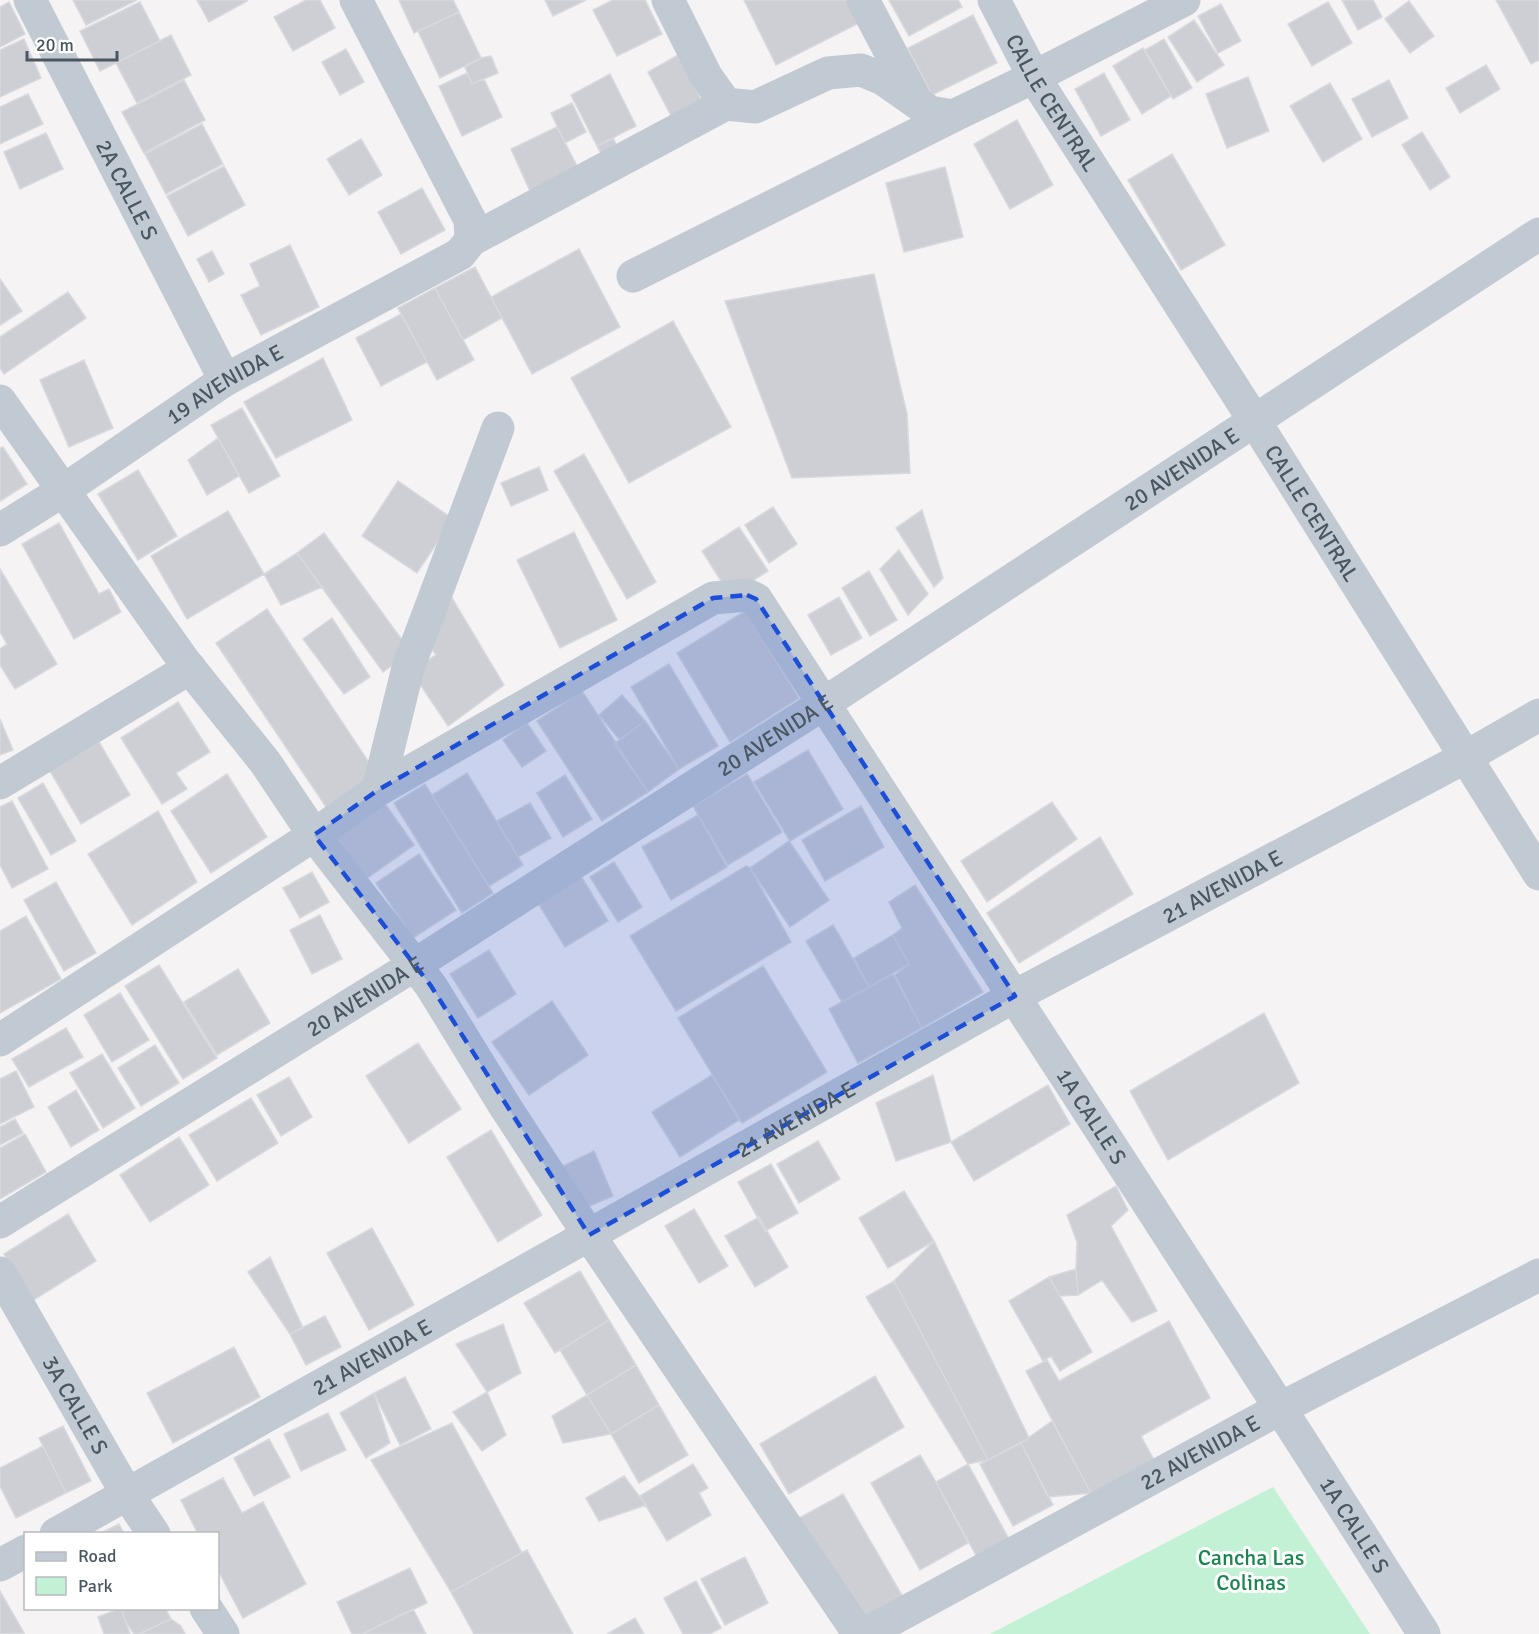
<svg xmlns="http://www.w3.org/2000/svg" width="1539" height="1634" font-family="Signika,sans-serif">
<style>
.park{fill:#c3f1d5}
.building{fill:#cdcfd5;stroke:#d7d9de;stroke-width:1.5}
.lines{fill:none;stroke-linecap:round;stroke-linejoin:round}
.minor{stroke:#c1cad2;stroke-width:33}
.marked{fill:#1d4ed8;fill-opacity:0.2;stroke:#1d4ed8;stroke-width:4.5;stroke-dasharray:12 8;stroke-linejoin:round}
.labels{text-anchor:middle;stroke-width:6;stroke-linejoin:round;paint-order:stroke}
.street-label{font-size:22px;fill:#4a5661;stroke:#fff}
.park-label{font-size:22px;fill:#17864f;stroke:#fff}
</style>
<rect width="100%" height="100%" fill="#f5f3f3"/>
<!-- park -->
<path class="park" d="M1273 1487 1370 1634H990Z"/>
<!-- building -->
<path class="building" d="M73 0H137L86 25Z
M197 0H247V1L209 22Z
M306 0H320L335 28 293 51 274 17Z
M399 0H453L459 12 414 33Z
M545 0H586L553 16Z
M613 0H645L662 34 617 56 593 10Z
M744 0H850L861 22 776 65Z
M889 0H958L962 7 909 36Z
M1342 0H1373L1382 17 1358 30Z
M1496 0H1539V60L1531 64Z
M1409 1 1434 36 1410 53 1385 19Z
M9 2 25 34 0 47V7Z
M140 2 160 41 100 71 80 31Z
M1328 2 1352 43 1312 66 1288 24Z
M1221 4 1241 41 1218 53 1198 16Z
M459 12 481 58 440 78 418 31Z
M973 15 997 63 932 95 908 48Z
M1194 20 1224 65 1197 82 1168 37Z
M171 35 191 75 137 103 116 63Z
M24 39 41 78 0 97V50Z
M1164 39 1192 88 1173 99 1145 50Z
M1143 48 1171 96 1142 114 1113 66Z
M346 49 364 82 340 95 322 62Z
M678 55 706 109 676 125 648 72Z
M491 56 498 73 472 84 465 67 481 58Z
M1486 65 1500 89 1460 113 1446 88Z
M467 73 472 84 484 79 502 117 462 136 439 86Z
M1104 73 1130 120 1101 136 1075 89Z
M610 74 636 126 597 146 571 95Z
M1248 77 1269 131 1227 148 1206 94Z
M184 80 205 120 144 153 122 112Z
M1389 80 1408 118 1372 137 1352 99Z
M1330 83 1362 139 1323 162 1290 106Z
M28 94 43 124 0 144V107Z
M572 103 586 132 565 143 551 113Z
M1017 120 1053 185 1010 209 974 144Z
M202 124 223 164 166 194 145 154Z
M557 127 578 168 530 191 511 149Z
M1422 132 1450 177 1430 190 1402 145Z
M46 133 63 169 20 189 4 152Z
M613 138 620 152 605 161 597 146Z
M361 139 382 175 349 195 327 159Z
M1172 154 1225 245 1181 270 1128 180Z
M224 166 245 205 188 236 167 196Z
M945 167 963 237 904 252 886 183Z
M422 188 445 230 401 254 378 212Z
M290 245 319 307 261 335 241 295 260 286 250 264Z
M579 249 620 327 532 374 491 297Z
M212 251 224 274 209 282 197 259Z
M475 267 502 318 463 340 435 288Z
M874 274 907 414 910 473 792 478 725 301Z
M0 279 22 311 0 325Z
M435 288 474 360 437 380 398 308Z
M68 292 86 318 4 374 0 368V337Z
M401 314 427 362 381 386 356 338Z
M673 321 731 427 629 483 571 378Z
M323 358 352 420 276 458 244 402Z
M84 360 113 428 69 447 40 380Z
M242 408 280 476 249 493 211 425Z
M218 438 239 476 207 495 188 460Z
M3 447 27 484 0 501V448Z
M584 454 656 582 627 599 554 471Z
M539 467 548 490 511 506 501 483Z
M138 470 177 536 138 560 98 494Z
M398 481 453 519 417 573 362 536Z
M773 507 797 544 769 563 745 525Z
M922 510 943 578 934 587 896 528Z
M228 511 264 574 187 619 151 556Z
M59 523 99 594 109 589 121 612 74 639 22 544Z
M739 527 768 571 730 595 702 551Z
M574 532 617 620 560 648 517 560Z
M324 533 411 652 383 672 297 553Z
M899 550 928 594 908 615 880 569Z
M297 553 322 587 281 605 264 574Z
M0 569 57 664 15 689 0 665V649L7 644 0 632Z
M869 571 897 620 870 636 842 588Z
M839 597 862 638 831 655 808 615Z
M452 598 504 685 448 726 411 671 436 655 427 643 446 604Z
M267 609 376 773 326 807 216 643Z
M745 611 799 698 730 742 677 653Z
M332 618 370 677 344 694 303 639Z
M669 664 718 746 679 769 631 687Z
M582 691 648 792 602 821 537 721Z
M622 695 645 721 620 740 599 715Z
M178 702 210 752 176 773 187 789 162 804 121 738Z
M0 719 13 750 0 755Z
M645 721 679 769 648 792 614 744Z
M527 723 546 751 522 767 503 740Z
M99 742 130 795 81 824 50 771Z
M808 750 843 809 790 841 754 782Z
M467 773 523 865 489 886 432 795Z
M227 774 267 837 211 873 171 811Z
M747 774 782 832 728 865 693 806Z
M565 775 592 819 563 837 537 793Z
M43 783 76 841 51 855 18 798Z
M425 784 493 893 462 913 394 803Z
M381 798 414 845 366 879 333 833Z
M12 801 48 869 12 888 0 865V807Z
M1052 802 1077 839 987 902 961 861Z
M530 803 551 838 518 857 497 821Z
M861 806 884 847 825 881 802 840Z
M158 811 197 882 132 925 88 854Z
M698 815 727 867 671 900 642 847Z
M1100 837 1133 894 1019 963 987 913Z
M789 841 829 900 790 927 750 868Z
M419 854 456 910 413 938 376 883Z
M614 862 642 907 618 922 590 877Z
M746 866 750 868 791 942 676 1011 630 936Z
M312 872 329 902 300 918 283 888Z
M581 876 608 921 565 947 538 903Z
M56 882 96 953 64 971 24 900Z
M915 885 983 992 922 1028 895 975 909 964 893 935 902 928 889 902Z
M320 915 342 959 312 974 290 930Z
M26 916 61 979 0 1013V931Z
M833 925 869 987 842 1002 806 941Z
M893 935 909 964 869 987 854 958Z
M489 950 516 994 478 1018 450 974Z
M159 965 217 1058 183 1079 125 986Z
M763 966 827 1072 742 1123 678 1018Z
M238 969 270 1023 217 1055 184 1002Z
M893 974 922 1028 858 1063 829 1009Z
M120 993 149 1040 112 1062 84 1015Z
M552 1001 588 1055 529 1095 492 1042Z
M1264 1013 1299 1083 1168 1160 1130 1091Z
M66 1028 83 1057 29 1087 12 1059Z
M418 1043 461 1109 409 1143 366 1076Z
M155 1045 179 1083 141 1106 118 1068Z
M102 1054 135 1108 103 1128 70 1073Z
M16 1071 34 1107 0 1124V1079Z
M712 1075 739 1120 680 1157 652 1112Z
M933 1075 951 1142 896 1161 876 1103Z
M289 1077 312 1117 281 1136 257 1095Z
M1048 1085 1070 1124 974 1181 951 1142Z
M76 1090 99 1130 71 1147 48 1107Z
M251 1098 278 1143 217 1181 189 1135Z
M15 1119 23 1133 0 1145V1127Z
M491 1130 542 1215 498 1242 447 1157Z
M25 1134 46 1172 0 1199V1148Z
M179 1137 209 1185 150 1222 120 1175Z
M818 1141 840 1179 799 1203 777 1164Z
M594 1151 613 1196 582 1209 563 1166Z
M771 1164 798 1213 765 1231 738 1182Z
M1116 1186 1128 1210 1111 1226 1157 1311 1132 1322 1102 1280 1078 1295 1076 1269 1077 1242 1067 1215Z
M904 1191 934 1241 888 1268 859 1218Z
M694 1209 728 1266 699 1283 665 1226Z
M68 1214 96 1261 32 1301 4 1254Z
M759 1217 788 1267 755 1287 725 1236Z
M372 1228 414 1305 369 1330 327 1253Z
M934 1241 1029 1438 988 1460 894 1281Z
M270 1257 303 1328 290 1334 248 1272Z
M1076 1269 1078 1295 1060 1296 1049 1277Z
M580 1271 609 1320 555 1353 524 1303Z
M1049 1277 1092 1352 1060 1371 1051 1356 1043 1361 1009 1301Z
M894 1281 988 1460 968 1464 866 1297Z
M325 1316 341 1347 306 1365 290 1334Z
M609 1320 636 1365 587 1395 560 1350Z
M1169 1321 1210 1398 1141 1436 1154 1460 1091 1493 1026 1371 1047 1360 1059 1381Z
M503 1324 521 1373 487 1392 456 1344Z
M234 1347 260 1397 173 1443 147 1393Z
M636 1365 659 1405 611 1434 587 1395Z
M875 1376 904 1427 789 1494 760 1444Z
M405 1377 431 1429 400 1445 374 1393Z
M487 1392 506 1435 482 1451 453 1412Z
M374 1393 390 1443 366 1458 340 1413Z
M587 1395 611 1434 563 1443 552 1416Z
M659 1405 688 1455 639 1483 611 1434Z
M328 1413 346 1450 301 1471 284 1434Z
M1052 1421 1091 1493 1048 1497 1021 1443Z
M452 1423 522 1553 451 1592 371 1460Z
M63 1426 91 1481 66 1493 39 1438Z
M269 1439 290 1477 254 1496 234 1458Z
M1021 1443 1053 1505 1013 1526 980 1464Z
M43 1446 66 1493 16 1518 0 1486V1468Z
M920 1455 936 1482 968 1543 920 1570 871 1483Z
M693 1464 708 1488 699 1493 711 1515 667 1541 640 1496Z
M968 1464 1010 1541 978 1559 936 1482Z
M624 1476 646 1505 599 1521 586 1498Z
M223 1478 242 1513 263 1502 306 1584 243 1618 218 1570V1534H198L181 1500Z
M843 1494 903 1597 857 1625 790 1523Z
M119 1524 124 1534H99Z
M527 1550 573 1634H474L451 1592Z
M745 1557 768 1603 725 1625 701 1579Z
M410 1568 427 1603 362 1634H352L337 1602Z
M696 1581 721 1628 710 1634H683L664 1598Z
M0 1591 24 1633 0 1634Z
M121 1608H165L171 1619 140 1634H134L125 1620Z
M121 1608 130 1634H104L98 1617Z
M413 1609 426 1634H362Z
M635 1618 644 1634H607Z
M171 1619 181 1626 185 1634H138Z"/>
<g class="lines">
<!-- minor -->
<g class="minor">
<path id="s1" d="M30 0 225 380"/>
<path d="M668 0 706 76 726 104 755 107 828 73 861 70 883 79 930 112 953 116 1034 77 1184 0"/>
<path d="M863 0 915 99"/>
<path id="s2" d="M994 0 1034 77 1254 420 1539 874"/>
<path d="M471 240 726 104"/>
<path d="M633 276 953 116"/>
<path d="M0 401 184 661 265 762 314 835 431 986 506 1108 589 1235 859 1634"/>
<path id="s3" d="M0 530 64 490 225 380 460 254 471 240 470 220 356 0"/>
<path d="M0 783 190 668"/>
<path d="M378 790 408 668 498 428"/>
<path id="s4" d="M0 1040 314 835 378 790 713 598 747 595 756 599C979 944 1205 1287 1424 1634"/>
<path id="s5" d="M0 1222 416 964 823 704 1539 234"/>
<path id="s6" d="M0 1273 127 1494 154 1534"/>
<path id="s7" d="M56 1534 1015 996 1464 758 1539 715"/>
<path d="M0 1565 26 1551"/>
<path d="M206 1608 223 1634"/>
<path id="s8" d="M865 1634 1281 1408 1539 1275"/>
</g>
</g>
<!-- marked area -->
<path class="marked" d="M747 595 756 599 1015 996 589 1235 431 986 314 835 378 790 713 598Z"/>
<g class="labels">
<!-- street labels -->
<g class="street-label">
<text dy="8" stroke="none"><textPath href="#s2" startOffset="118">CALLE CENTRAL</textPath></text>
<text dy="8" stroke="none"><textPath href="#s1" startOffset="213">2A CALLE S</textPath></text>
<text dy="8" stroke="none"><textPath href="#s3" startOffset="268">19 AVENIDA E</textPath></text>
<text dy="8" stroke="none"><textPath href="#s5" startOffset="1401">20 AVENIDA E</textPath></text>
<text dy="8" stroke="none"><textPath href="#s2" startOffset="604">CALLE CENTRAL</textPath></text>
<text dy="8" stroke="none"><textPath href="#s5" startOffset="915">20 AVENIDA E</textPath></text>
<text dy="8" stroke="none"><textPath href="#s7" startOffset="1334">21 AVENIDA E</textPath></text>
<text dy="8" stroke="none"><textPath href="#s5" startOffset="429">20 AVENIDA E</textPath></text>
<text dy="8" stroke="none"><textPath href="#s4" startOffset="1500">1A CALLE S</textPath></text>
<text dy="8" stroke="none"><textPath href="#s7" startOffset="848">21 AVENIDA E</textPath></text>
<text dy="8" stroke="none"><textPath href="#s7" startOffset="362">21 AVENIDA E</textPath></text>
<text dy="8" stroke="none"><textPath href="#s6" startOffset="152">3A CALLE S</textPath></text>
<text dy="8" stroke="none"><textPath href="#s8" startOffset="381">22 AVENIDA E</textPath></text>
<text dy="8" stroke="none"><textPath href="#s4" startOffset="1986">1A CALLE S</textPath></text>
</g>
<!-- park labels -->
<g class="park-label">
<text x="1251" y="1565">Cancha Las<tspan x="1251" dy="25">Colinas</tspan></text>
</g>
</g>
<!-- legend -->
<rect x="24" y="1532" width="195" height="78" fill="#ffffff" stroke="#b7bbc0" stroke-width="1.5"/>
<rect x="36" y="1552" width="30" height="9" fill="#c1cad2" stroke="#b7bbc0" stroke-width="1.5"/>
<text x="78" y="1562" font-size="18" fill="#4a5661">Road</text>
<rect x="36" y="1577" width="30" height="18" fill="#c3f1d5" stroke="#b7bbc0" stroke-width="1.5"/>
<text x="78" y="1592" font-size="18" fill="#4a5661">Park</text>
<!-- scale -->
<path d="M27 51v9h90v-9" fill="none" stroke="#4a5661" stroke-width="3"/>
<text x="36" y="51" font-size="18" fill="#4a5661" stroke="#ffffff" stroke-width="4.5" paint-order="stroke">20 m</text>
</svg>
